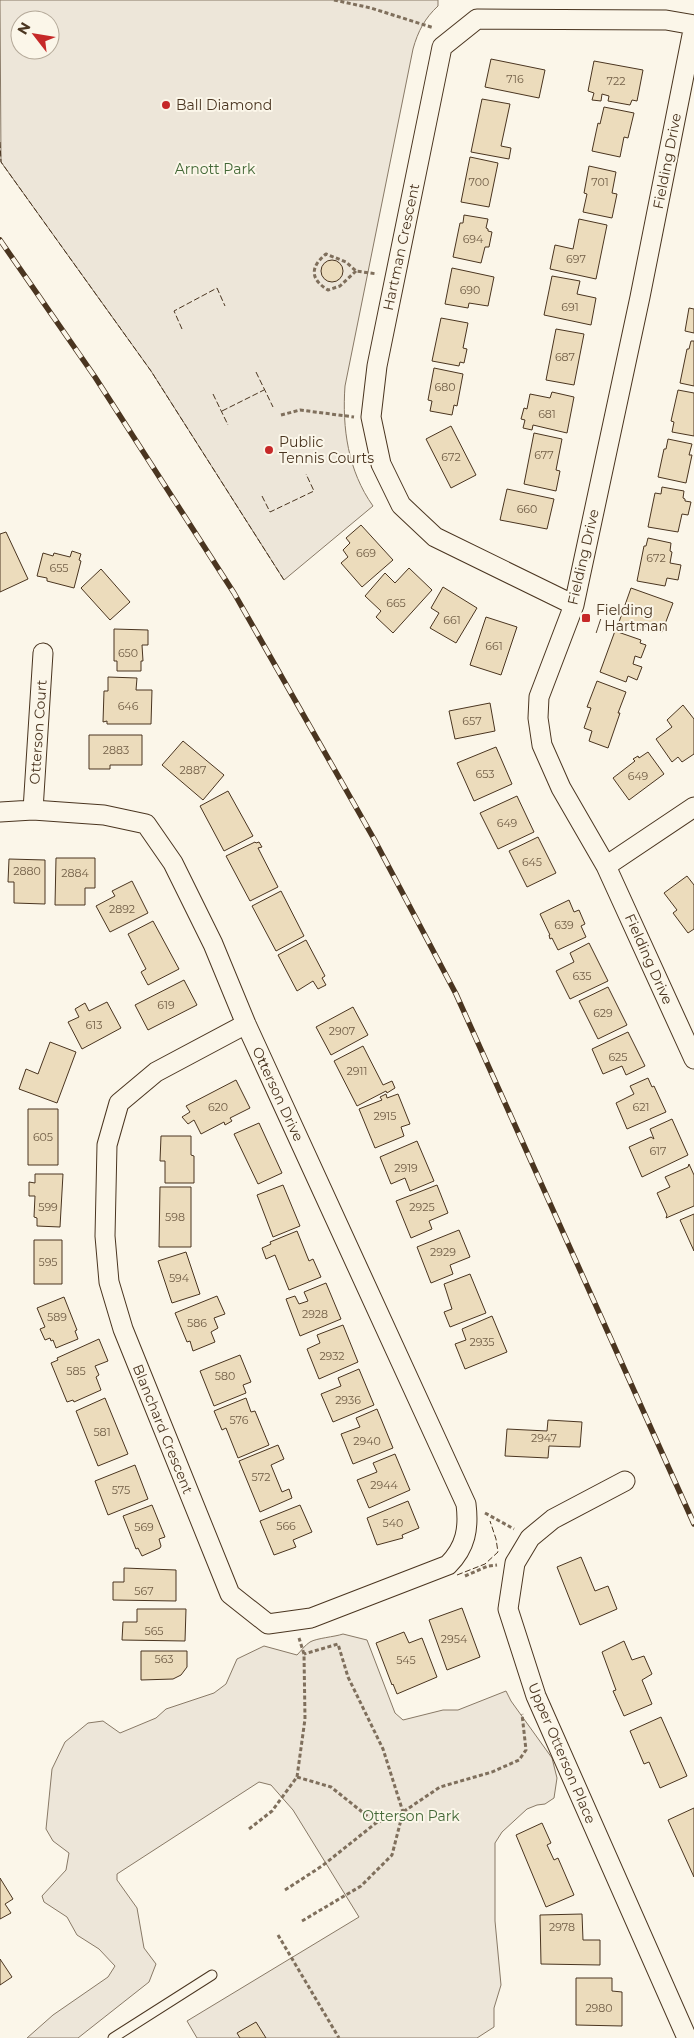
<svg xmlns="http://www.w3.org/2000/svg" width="694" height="2038" font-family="Montserrat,sans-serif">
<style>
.green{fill:#ede6d9;stroke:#887966;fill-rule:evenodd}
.building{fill:#ecdcbc;stroke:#4a3520}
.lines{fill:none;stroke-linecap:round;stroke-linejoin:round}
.service-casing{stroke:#4a3520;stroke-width:11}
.minor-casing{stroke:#4a3520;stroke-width:21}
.path{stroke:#7f6f5c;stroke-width:3;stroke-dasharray:4 2.5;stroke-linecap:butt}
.service{stroke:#fbf6e9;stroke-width:9}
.minor{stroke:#fbf6e9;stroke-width:19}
.rail-casing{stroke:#4a3520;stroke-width:5.5}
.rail{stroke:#fbf6e9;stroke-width:4;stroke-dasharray:11;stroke-linecap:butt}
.fence{stroke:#4a3520;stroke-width:1;stroke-dasharray:6 2.5;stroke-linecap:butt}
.poi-dot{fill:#c62828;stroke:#fbf6e9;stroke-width:2}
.labels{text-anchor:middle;stroke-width:4;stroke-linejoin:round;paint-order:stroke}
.number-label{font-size:11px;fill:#725f47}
.poi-label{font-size:14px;fill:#4a3520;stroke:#fbf6e9;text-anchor:start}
.street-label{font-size:14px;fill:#4a3520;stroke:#fbf6e9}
.park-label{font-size:14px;fill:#436837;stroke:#fbf6e9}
</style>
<rect width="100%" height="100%" fill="#fbf6e9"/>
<!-- green -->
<path class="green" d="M0 0H438V6C425 18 418 31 413 49L345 386C342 428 348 471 373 506L284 580 151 371 1 162ZM20 20H50V50H20Z
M343 1634 367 1640 395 1713 403 1720 443 1710H458L506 1691 511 1701 552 1758 557 1778 554 1798 545 1804 537 1805 527 1809 502 1832 495 1843V1921L501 1985 494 2008V2027L477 2038H197L187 2021 359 1917 293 1810 271 1785 259 1782 117 1874V1880L137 1908 144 1948 156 1964 149 1982 78 2038H27L53 2015 108 1977 115 1966 99 1949 77 1935 67 1917 44 1902 42 1896 66 1870 69 1853 53 1841 46 1829 52 1769 65 1742 88 1723 103 1721 120 1733 156 1718 166 1709 214 1693 226 1684 237 1659 264 1646 297 1655C301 1651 305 1645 310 1642 317 1638 334 1637 343 1634Z"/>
<!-- building -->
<path class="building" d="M491 59 545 70 539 98 485 87Z
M594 61 643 70 637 101 632 100 630 105 608 101 609 96 602 94 601 101 592 100 594 93 588 91Z
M482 99 510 104 501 146 511 148 509 159 471 152Z
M604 107 634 113 628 138 624 137 620 157 592 151 598 123 600 124Z
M470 157 498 163 489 207 461 202Z
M589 166 616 172 612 193 617 194 612 218 583 212 587 194 584 193Z
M464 215 488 219 486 228 488 229V231L492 232 489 247H485L481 263 453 257 460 223H463Z
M579 219 607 225 596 279 550 269 555 245 573 249Z
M321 271a11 11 0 1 1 22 0a11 11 0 1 1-22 0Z
M452 268 494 277 488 306 469 303 468 308 445 304Z
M552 276 580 281 577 294 596 298 591 325 544 315Z
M689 308 694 309V333L685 331Z
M441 318 468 323 463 348 467 349 464 363 460 362 459 366 432 361Z
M556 329 584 334 574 385 546 380Z
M691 341H694V386L680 383 687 349H689Z
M434 368 463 374 457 406 454 405 452 415 430 411 432 401 428 400Z
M678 390 694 393V436L672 432 674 422 671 421Z
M552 392 574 397 567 433 533 425 532 430 523 428 525 420 521 419 524 408 527 409 530 394 550 398Z
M451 426 476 475 451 488 426 439Z
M534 433 562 439 556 470 560 471 556 491 524 484Z
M668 439 692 444 689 455H692L686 483 658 477 664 449H666Z
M662 487 684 491 683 498 685 499V501L691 502 688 515 682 514 678 532 648 527 655 493 661 494Z
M507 489 554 499 547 529 500 520Z
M361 525 393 560 362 587 341 563 348 557 343 550 350 543 346 538Z
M6 532 28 579 0 592V534Z
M648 538 671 543 670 551 672 552 670 563 681 565 678 580 667 578 665 586 637 581 644 546H646Z
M72 551 81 554 79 560 81 561 74 588 47 581V578L37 576 43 553 53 556 54 553 70 557Z
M409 568 432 590 393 633 376 617 381 611 365 596 385 573 395 583Z
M101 569 130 602 110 620 81 588Z
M443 587 477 608 456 643 430 628 439 613 431 608Z
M631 588 673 603 662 632 643 625 641 630 619 622Z
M486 617 517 627 501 675 470 665Z
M114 629 148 630V645H142L143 661H141V671H117V661H114Z
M615 631 641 640 640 643 646 645 641 658 635 656 633 664 642 667 637 680 628 676 626 682 600 672Z
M108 677 137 678 136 690H152L151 724H107V721L103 722 104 691H108Z
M597 681 626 692 618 713H620L608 748 589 741 592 731 584 728 591 708 587 707Z
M490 703 495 731 455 739 449 711Z
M683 705 694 719V754L682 762 678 757 672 762 656 739 672 727 667 720Z
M89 735H142V765H110V769H89Z
M183 741 224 775 203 800 162 765Z
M496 747 512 784 474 801 457 763Z
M648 752 664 774 629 800 613 778 635 761 633 759 638 756 639 758Z
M228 791 253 836 224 851 200 806Z
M517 796 534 832 498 849 480 813Z
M538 837 556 873 527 887 509 851Z
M255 842 256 843 259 842 262 847 258 848 278 887 250 901 226 856Z
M56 858H95V888H85V905H55Z
M9 859 45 860V904L14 903V882H8Z
M687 876 694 885V929L688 933 673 913 677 910 664 893Z
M132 881 148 913 110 932 96 906 115 896 112 891Z
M281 891 304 936 276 951 252 906Z
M569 900 574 912 579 910 585 924 581 926 586 937 558 950 552 938 550 939 549 935H550L540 914Z
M153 921 179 969 148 985 141 972 146 969 128 934Z
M306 940 325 976 322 978 326 985 318 989 313 981 297 991 278 955Z
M589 943 608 981 570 999 556 971 574 962 570 953Z
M184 980 197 1005 148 1030 135 1005Z
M608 987 627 1025 598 1039 579 1001Z
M107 1002 121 1028 82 1049 68 1022 79 1017 75 1009 85 1003 89 1011Z
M353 1007 368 1035 331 1055 316 1027Z
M628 1032 645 1066 626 1075 622 1066 603 1074 592 1049Z
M50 1042 76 1052 57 1103 19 1089 26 1069 38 1074Z
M363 1046 383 1085 392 1081 395 1088 387 1093 386 1091 357 1106 334 1061Z
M648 1078 652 1087 654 1086 666 1112 627 1129 616 1103 634 1094 630 1086Z
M236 1080 250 1108 230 1118 232 1121 225 1125 224 1122 201 1134 194 1120 188 1124 182 1117 190 1112 186 1106Z
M386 1094 387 1098 398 1094 410 1124 401 1127 404 1136 375 1148 359 1109 382 1100 380 1097Z
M28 1109H58V1165H28Z
M672 1119 688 1155 642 1177 629 1147 651 1137 654 1139 650 1129Z
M259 1123 282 1173 258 1184 234 1134Z
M161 1136H191V1155L194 1156V1183H165V1161H160Z
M417 1141 434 1181 410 1191 405 1178 391 1184 380 1157Z
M689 1164 694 1175V1206L666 1218 667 1215 657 1193 670 1187 665 1177 688 1167Z
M35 1174H63L60 1227 37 1226V1218L34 1217 35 1196H29V1182L35 1183Z
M283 1185 300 1226 273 1237 257 1195Z
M437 1185 448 1213 429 1221 432 1229 411 1238 396 1201Z
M160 1187H191V1247H159Z
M694 1214V1251L680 1220Z
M459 1230 470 1257 450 1265 453 1274 431 1283 417 1247Z
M297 1231 309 1261 313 1259 321 1277 289 1290 275 1255 266 1259 262 1248 271 1244 270 1242Z
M34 1240H62V1284H34Z
M186 1252 200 1294 172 1303 158 1261Z
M470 1274 486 1313 450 1327 444 1312 452 1309 444 1284Z
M326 1283 341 1319 300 1336 286 1299 295 1296 299 1304 308 1301 304 1292Z
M217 1296 225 1314 214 1318 218 1328 211 1332 215 1342 193 1351 190 1341 187 1342 175 1313Z
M64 1297 77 1330 75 1331 78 1339 56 1348 53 1340 51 1341 50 1338 45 1340 40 1329 45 1327 37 1308Z
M492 1316 507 1352 465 1369 455 1344 466 1340 462 1329Z
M343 1325 358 1362 319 1379 307 1349 320 1343 317 1335Z
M99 1339 108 1361 95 1366 99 1375 96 1377 101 1390 74 1402 73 1400 67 1402 51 1363 58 1360 57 1358Z
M240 1355 251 1382 243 1385 246 1393 214 1406 200 1371Z
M359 1369 374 1405 333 1422 321 1394 341 1386 338 1378Z
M105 1398 128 1454 98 1466 76 1411Z
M246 1398 251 1412 255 1411 269 1445 238 1458 226 1428 222 1430 214 1411Z
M377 1409 393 1448 353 1464 341 1434 360 1427 356 1418Z
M548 1420 582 1422 580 1447 549 1446 548 1458 505 1456 507 1429 547 1431Z
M278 1445 284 1459 271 1465 282 1492 289 1489 292 1498 260 1512 239 1461Z
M395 1454 410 1490 369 1508 357 1480 377 1472 373 1463Z
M135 1465 148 1499 108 1515 95 1481Z
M408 1501 419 1528 402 1535 403 1538 377 1545 367 1518Z
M152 1505 165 1537 159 1539 161 1546 160 1548 142 1556 138 1548 136 1549 123 1516Z
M300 1505 312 1532 293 1540 296 1547 274 1555 260 1521Z
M581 1557 595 1591 608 1586 617 1609 580 1625 557 1567Z
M124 1568 176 1570V1601L113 1600V1582H124Z
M462 1608 480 1657 447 1670 429 1620Z
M137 1609H186L185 1641 122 1640 123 1622H137Z
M404 1632 409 1643 422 1638 437 1677 397 1694 393 1684 392 1685 376 1643Z
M624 1641 632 1660 644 1656 652 1674 642 1680 652 1704 624 1716 613 1691 616 1690 602 1652Z
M141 1651H187V1667L181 1675 173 1679 141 1680Z
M661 1717 687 1776 660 1788 649 1762 644 1764 630 1731Z
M694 1808V1877L668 1820Z
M542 1823 551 1843 547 1845 554 1860 558 1858 574 1895 546 1907 516 1835Z
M0 1878 13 1899 5 1904 11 1913 0 1919Z
M582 1914 583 1940H600V1965L541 1964 540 1915Z
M0 1959 12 1977 0 1985Z
M576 1978H612V1991L622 1992V2026L576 2025Z
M256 2022 266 2038H240L237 2033Z"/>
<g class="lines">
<defs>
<path id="service" d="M113 2038 212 1975"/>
<path id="minor" d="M694 25 640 297 574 605 539 697 538 718 542 745 561 788 606 866 694 1059
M574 605 435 537 401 505 381 464 371 417 377 366 442 47 477 19 666 20 694 25
M33 810 43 653
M0 812 33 810 104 815 146 824 173 863 213 944 246 1024 466 1504C469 1528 466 1547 448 1565L311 1618 268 1624 230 1594 123 1329 109 1282 105 1236 107 1145 119 1103 156 1072 246 1024
M606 866 694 807
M625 1481 553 1519 530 1538 515 1563 508 1609 536 1696 687 2038"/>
</defs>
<!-- service casing -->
<use href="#service" class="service-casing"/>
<!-- minor casing -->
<use href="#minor" class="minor-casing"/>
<!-- path -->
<path class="path" d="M334 0 371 8 434 28
M356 271 340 286 328 290C310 279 310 267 326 254L346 262 356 271 377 274
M281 415 300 410 354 417
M485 1513 514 1529
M465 1576 488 1566 497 1565
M297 1777 331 1787 376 1823
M249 1829 272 1811 297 1777 305 1719 304 1654 299 1638
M285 1890 322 1866 376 1823 403 1812 440 1787 492 1772 519 1760 526 1750 522 1714
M302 1921 361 1886 392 1855 403 1812 383 1749 348 1677 338 1644 304 1654
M278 1935 339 2038"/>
<!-- service -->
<use href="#service" class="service"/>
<!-- minor -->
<use href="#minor" class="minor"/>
<defs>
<path id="rail" d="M0 240 95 377 234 593 374 839 456 994 694 1524"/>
</defs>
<!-- rail casing -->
<use href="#rail" class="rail-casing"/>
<!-- rail -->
<use href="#rail" class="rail"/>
<!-- fence -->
<path class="fence" d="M0 142 1 162 151 371 284 580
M182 329 174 311 217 288 225 306
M256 372 273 407
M213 394 228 425
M222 411 264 390
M262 496 270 512 314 491 306 474
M457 1575 485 1564 498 1552 496 1539 490 1521"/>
</g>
<!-- markers -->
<g class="poi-dot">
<circle cx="166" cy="105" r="5"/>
<circle cx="269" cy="450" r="5"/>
<rect x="581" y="613" width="10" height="10" rx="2.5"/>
</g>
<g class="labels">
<!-- number labels -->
<g class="number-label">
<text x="515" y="83">716</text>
<text x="616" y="85">722</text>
<text x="479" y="186">700</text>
<text x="600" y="186">701</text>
<text x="473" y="243">694</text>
<text x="576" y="263">697</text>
<text x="470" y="294">690</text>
<text x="570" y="311">691</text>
<text x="565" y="361">687</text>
<text x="445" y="391">680</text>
<text x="547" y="418">681</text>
<text x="544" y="459">677</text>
<text x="451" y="461">672</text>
<text x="527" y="513">660</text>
<text x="366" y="557">669</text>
<text x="656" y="562">672</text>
<text x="59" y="572">655</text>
<text x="396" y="607">665</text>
<text x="452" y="624">661</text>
<text x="494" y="650">661</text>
<text x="128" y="657">650</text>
<text x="128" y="710">646</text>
<text x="472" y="725">657</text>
<text x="116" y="754">2883</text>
<text x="193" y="774">2887</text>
<text x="485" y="778">653</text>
<text x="638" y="780">649</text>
<text x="507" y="827">649</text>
<text x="532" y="866">645</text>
<text x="27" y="875">2880</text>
<text x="75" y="877">2884</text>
<text x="122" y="913">2892</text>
<text x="564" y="929">639</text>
<text x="582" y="980">635</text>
<text x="166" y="1009">619</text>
<text x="603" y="1017">629</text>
<text x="94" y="1029">613</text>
<text x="342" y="1035">2907</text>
<text x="618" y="1061">625</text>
<text x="357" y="1075">2911</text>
<text x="218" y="1111">620</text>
<text x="641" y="1111">621</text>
<text x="385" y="1120">2915</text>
<text x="43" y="1141">605</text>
<text x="658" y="1155">617</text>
<text x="406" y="1172">2919</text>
<text x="48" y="1211">599</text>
<text x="422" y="1211">2925</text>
<text x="175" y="1221">598</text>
<text x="443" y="1256">2929</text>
<text x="48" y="1266">595</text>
<text x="179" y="1282">594</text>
<text x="315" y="1318">2928</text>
<text x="57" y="1321">589</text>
<text x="197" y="1327">586</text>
<text x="482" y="1346">2935</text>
<text x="332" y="1360">2932</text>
<text x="76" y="1375">585</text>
<text x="225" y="1380">580</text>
<text x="348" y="1404">2936</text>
<text x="239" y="1424">576</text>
<text x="102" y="1436">581</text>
<text x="544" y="1442">2947</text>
<text x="367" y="1445">2940</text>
<text x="261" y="1481">572</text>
<text x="384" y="1489">2944</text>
<text x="121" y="1494">575</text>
<text x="393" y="1527">540</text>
<text x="286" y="1530">566</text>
<text x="144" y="1531">569</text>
<text x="144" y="1595">567</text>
<text x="154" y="1635">565</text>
<text x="454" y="1643">2954</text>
<text x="164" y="1663">563</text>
<text x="406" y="1664">545</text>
<text x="562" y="1931">2978</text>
<text x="599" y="2012">2980</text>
</g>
<!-- poi labels -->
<g class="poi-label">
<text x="176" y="110">Ball Diamond</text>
<text x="279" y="447">Public<tspan x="279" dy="16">Tennis Courts</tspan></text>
<text x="596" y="615">Fielding<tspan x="596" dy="16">/ Hartman</tspan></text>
</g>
<!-- street labels -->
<g class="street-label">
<text transform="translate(667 161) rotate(-79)" y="5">Fielding Drive</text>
<text transform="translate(401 247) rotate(-78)" y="5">Hartman Crescent</text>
<text transform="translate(583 557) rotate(-77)" y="5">Fielding Drive</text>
<text transform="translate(38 732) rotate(-86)" y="5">Otterson Court</text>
<text transform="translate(649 959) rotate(66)" y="5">Fielding Drive</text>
<text transform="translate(278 1094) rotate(65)" y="5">Otterson Drive</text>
<text transform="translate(163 1429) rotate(68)" y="5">Blanchard Crescent</text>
<text transform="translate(562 1753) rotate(67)" y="5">Upper Otterson Place</text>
</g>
<!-- park labels -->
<g class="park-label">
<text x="215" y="174">Arnott Park</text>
<text x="411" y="1821">Otterson Park</text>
</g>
</g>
<!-- north arrow -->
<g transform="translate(35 35) rotate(301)"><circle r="24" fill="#fbf6e9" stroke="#b4a999"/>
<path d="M0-4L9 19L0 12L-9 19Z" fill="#c62828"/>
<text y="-8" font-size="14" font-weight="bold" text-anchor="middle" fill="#4a3520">N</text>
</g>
</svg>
